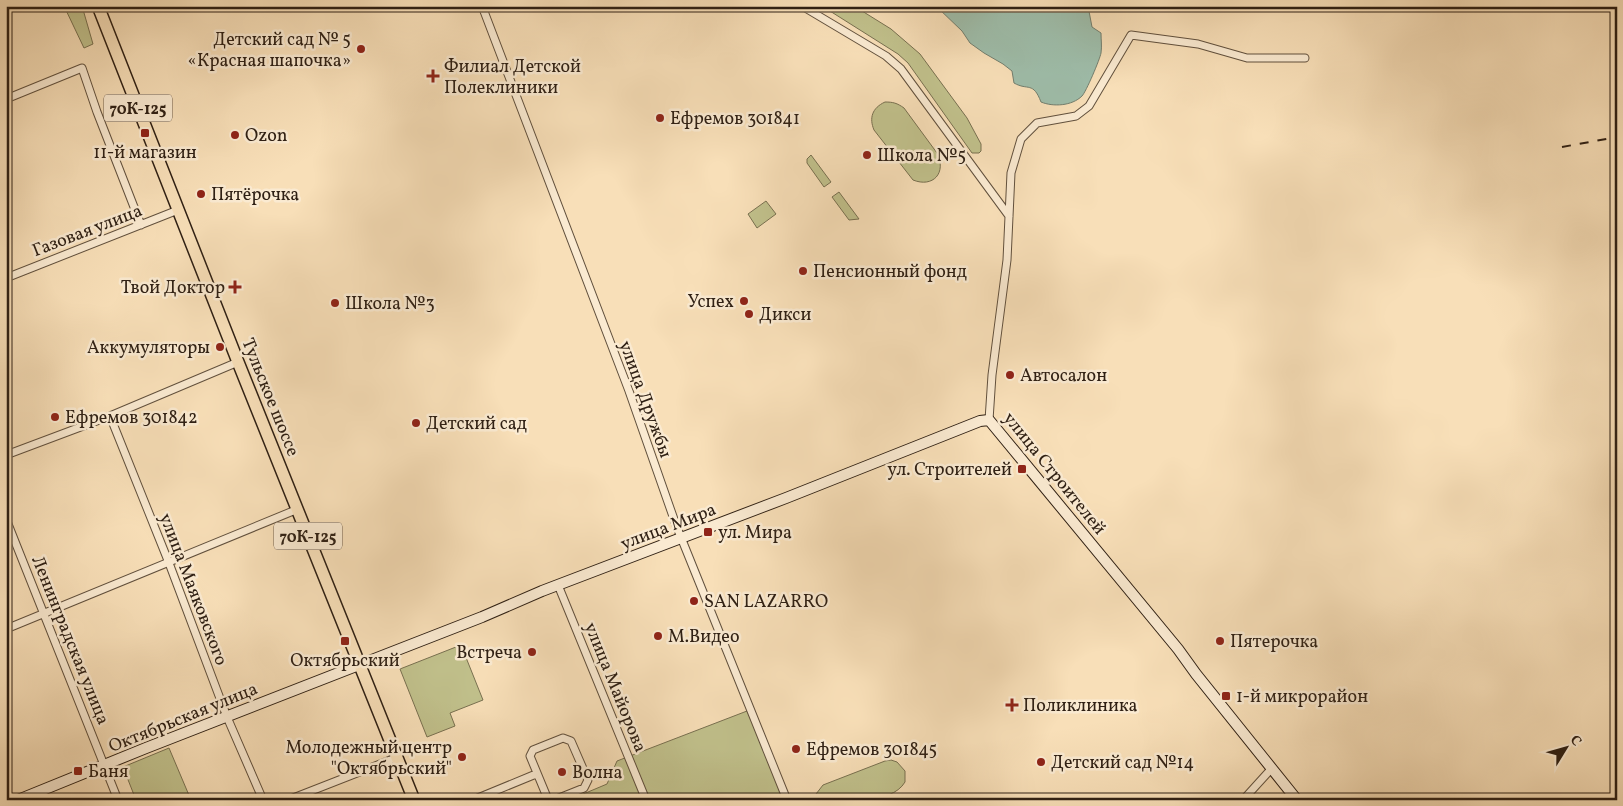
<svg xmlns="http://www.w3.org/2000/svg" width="1623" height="806" font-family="Vollkorn,serif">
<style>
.green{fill:#c1c18c;stroke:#787050}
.water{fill:#9ebdaa;stroke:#727e6e}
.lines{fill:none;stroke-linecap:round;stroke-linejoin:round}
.street-casing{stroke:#61503d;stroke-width:9}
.secondary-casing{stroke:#2f2014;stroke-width:12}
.primary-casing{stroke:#2f2014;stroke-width:14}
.street{stroke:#faead1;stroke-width:7}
.secondary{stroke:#faead1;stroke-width:10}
.primary{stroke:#f8dfb8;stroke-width:11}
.rail{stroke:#2f2014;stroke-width:2;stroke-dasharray:9 9;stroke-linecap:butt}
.poi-dot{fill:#8f2418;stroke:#faead1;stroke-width:2}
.labels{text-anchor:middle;stroke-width:5;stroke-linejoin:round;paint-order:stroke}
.shield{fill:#faead1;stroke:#6c5d4d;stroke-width:1}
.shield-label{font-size:16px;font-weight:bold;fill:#2f2014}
.poi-label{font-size:18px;fill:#2f2014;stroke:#faead1;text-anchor:start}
.street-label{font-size:18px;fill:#2f2014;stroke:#faead1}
</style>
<rect width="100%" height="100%" fill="#f8dfb8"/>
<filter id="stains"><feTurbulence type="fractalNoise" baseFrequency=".004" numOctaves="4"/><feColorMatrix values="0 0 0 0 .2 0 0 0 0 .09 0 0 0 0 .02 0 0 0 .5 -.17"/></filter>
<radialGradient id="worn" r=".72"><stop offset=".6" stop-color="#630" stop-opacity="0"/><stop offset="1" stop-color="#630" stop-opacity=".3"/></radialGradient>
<path class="green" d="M64 6H82L93 44 84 48Z
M822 6H854L891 29 920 54 967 118 981 144V151L979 153H972L908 63 898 54Z
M885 102C893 102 897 103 904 108L937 153C947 173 933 188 913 180L874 130C869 118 872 108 885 102Z
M811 155 831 182 824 187 807 163V159Z
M839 192 859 219 849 220 832 197Z
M766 201 776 214 757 228 748 214Z
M461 645 483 700 450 713 455 726 427 737 400 669Z
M747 711 770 757 786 800H569L607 784 617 761Z
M169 748 191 800H136L123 767Z
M891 760 897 762 905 771V782C891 806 840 800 815 800L816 794 823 785 885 761Z"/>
<path class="water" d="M922 6H1088L1092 27 1101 33C1101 40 1102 46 1101 53 1100 59 1086 92 1082 96 1072 106 1053 107 1041 102 1033 81 1028 91 1014 83L1012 71 1003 64 984 53 970 43 962 31 937 7 925 8Z"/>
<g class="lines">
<g class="street-casing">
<path id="street" d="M482 6 629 391 676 525 787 800
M802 6 886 56 901 69 1009 216
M6 99 82 68 97 112 141 225
M6 278 178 210
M110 416 169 563 227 717 263 800
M989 420 992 375 1007 260 1011 173 1021 139 1037 123 1076 116 1089 106 1131 35 1198 44 1247 58H1305
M6 455 110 416 238 362
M6 519 118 800
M558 585 646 800
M6 629 298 509
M288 800 398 757
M473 800 536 774
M552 800 547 797 530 756 533 750 563 738 571 741 588 780 584 788 554 800
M1243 800 1272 768"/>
</g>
<g class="secondary-casing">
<path id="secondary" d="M18 800 146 748 482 617 542 591 786 498 980 421 989 420 1178 649 1196 674 1297 800"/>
</g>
<g class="primary-casing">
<path id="primary" d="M98 6 238 362 414 800"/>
</g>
<use href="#street" class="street"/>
<use href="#secondary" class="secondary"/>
<use href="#primary" class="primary"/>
<path class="rail" d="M1562 147 1617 137"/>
</g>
<g class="poi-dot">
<circle cx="361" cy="49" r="5"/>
<path d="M430.5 68.5h5v5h5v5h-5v5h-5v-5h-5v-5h5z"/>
<circle cx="660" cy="118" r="5"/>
<rect x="140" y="128" width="10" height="10" rx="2.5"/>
<circle cx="235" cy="135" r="5"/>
<circle cx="867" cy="155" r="5"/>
<circle cx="201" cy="194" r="5"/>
<circle cx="803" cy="271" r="5"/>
<path d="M232.5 279.5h5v5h5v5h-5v5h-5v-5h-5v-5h5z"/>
<circle cx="744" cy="301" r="5"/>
<circle cx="335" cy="303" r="5"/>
<circle cx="749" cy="314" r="5"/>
<circle cx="220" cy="347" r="5"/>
<circle cx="1010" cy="375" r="5"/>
<circle cx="55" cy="417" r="5"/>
<circle cx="416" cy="423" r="5"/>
<rect x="1017" y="464" width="10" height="10" rx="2.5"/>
<rect x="703" y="527" width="10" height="10" rx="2.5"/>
<circle cx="694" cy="601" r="5"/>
<circle cx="658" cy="636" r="5"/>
<rect x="340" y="636" width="10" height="10" rx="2.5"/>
<circle cx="1220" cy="641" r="5"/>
<circle cx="532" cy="652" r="5"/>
<rect x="1221" y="691" width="10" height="10" rx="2.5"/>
<path d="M1009.5 697.5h5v5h5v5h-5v5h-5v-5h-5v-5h5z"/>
<circle cx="796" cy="749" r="5"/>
<circle cx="462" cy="757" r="5"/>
<circle cx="1041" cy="762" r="5"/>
<rect x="73" y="766" width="10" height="10" rx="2.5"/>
<circle cx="562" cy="772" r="5"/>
</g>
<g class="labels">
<g class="shield">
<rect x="104" y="94.5" width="68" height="27" rx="4"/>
<rect x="274" y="522.5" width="68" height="27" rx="4"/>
</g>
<g class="shield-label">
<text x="138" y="114">70К-125</text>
<text x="308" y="542">70К-125</text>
</g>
<g class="poi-label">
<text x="351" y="45" text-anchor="end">Детский сад № 5<tspan x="351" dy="21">«Красная шапочка»</tspan></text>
<text x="444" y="72">Филиал Детской<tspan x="444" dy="21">Полеклиники</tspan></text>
<text x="670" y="124">Ефремов 301841</text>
<text x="245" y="141">Ozon</text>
<text x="145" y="158" text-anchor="middle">11-й магазин</text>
<text x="877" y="161">Школа №5</text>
<text x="211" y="200">Пятёрочка</text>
<text x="813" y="277">Пенсионный фонд</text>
<text x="225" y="293" text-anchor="end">Твой Доктор</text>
<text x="734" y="307" text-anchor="end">Успех</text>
<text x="345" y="309">Школа №3</text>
<text x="759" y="320">Дикси</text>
<text x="210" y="353" text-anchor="end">Аккумуляторы</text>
<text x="1020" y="381">Автосалон</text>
<text x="65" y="423">Ефремов 301842</text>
<text x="426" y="429">Детский сад</text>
<text x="1012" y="475" text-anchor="end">ул. Строителей</text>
<text x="718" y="538">ул. Мира</text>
<text x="704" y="607">SAN LAZARRO</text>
<text x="668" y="642">М.Видео</text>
<text x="1230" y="647">Пятерочка</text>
<text x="522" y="658" text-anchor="end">Встреча</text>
<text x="345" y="666" text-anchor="middle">Октябрьский</text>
<text x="1236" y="702">1-й микрорайон</text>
<text x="1023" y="711">Поликлиника</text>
<text x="452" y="753" text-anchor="end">Молодежный центр<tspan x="452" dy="21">"Октябрьский"</tspan></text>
<text x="806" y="755">Ефремов 301845</text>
<text x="1051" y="768">Детский сад №14</text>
<text x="88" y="777">Баня</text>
<text x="572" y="778">Волна</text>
</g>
<g class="street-label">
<text transform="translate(87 230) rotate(-21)" y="6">Газовая улица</text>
<text transform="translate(271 397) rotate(68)" y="6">Тульское шоссе</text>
<text transform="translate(646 399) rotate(70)" y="6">улица Дружбы</text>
<text transform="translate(1055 473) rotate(51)" y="6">улица Строителей</text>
<text transform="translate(668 526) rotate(-21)" y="6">улица Мира</text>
<text transform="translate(194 589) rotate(69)" y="6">улица Маяковского</text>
<text transform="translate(71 640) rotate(68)" y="6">Ленинградская улица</text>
<text transform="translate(616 687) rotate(68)" y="6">улица Майорова</text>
<text transform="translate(183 717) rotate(-22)" y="6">Октябрьская улица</text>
</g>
</g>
<rect width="1623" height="806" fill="none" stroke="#f8dfb8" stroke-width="25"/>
<rect x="8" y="8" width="1608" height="791" fill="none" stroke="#2f2014" stroke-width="2.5"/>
<rect x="12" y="12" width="1598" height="781" fill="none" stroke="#2f2014"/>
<g transform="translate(1566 748) rotate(53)" stroke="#faead1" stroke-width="4" paint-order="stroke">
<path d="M0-4L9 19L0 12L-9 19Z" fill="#2f2014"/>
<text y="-8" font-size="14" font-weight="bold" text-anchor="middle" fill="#2f2014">С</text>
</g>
<rect width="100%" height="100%" filter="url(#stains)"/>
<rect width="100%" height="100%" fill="url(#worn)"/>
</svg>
